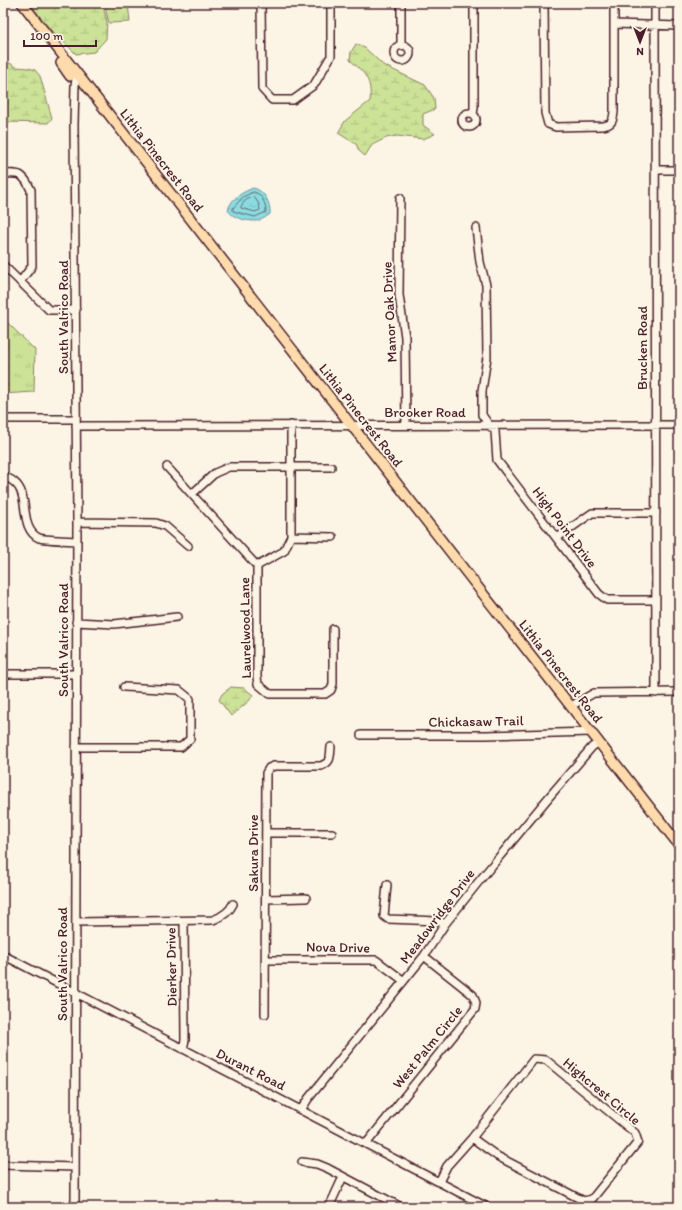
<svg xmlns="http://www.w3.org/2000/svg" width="682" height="1210" font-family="Itim,sans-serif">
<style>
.grass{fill:url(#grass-tufts);stroke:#8a8061}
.wetland{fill:url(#wetland-marsh);stroke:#8a8061}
.water{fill:url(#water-ripples);stroke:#719098}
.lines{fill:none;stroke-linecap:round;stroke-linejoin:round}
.shore{stroke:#646b74;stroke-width:1}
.minor-casing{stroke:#4a1f2b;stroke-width:10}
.major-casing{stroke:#4a1f2b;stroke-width:12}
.minor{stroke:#fcf5e5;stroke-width:7}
.major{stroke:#fedbac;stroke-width:9}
.labels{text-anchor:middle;stroke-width:4;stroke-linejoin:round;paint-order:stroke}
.street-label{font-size:14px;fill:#4a1f2b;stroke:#fcf5e5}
</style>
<defs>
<pattern id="grass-tufts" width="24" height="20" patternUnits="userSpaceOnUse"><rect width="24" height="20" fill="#cbe297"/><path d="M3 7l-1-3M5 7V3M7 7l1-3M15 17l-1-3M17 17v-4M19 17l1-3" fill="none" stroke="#b0c182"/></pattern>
<pattern id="wetland-marsh" width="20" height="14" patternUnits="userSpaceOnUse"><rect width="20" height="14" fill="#cbe297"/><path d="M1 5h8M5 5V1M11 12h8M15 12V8" fill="none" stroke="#b0c182"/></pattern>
<pattern id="water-ripples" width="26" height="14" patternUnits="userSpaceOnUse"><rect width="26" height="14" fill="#8bdce1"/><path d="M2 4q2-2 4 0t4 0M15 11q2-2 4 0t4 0" fill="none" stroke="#79bcc1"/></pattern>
</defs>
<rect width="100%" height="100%" fill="#fcf5e5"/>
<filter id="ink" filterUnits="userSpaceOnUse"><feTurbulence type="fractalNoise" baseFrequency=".025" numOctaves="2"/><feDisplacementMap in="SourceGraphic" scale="8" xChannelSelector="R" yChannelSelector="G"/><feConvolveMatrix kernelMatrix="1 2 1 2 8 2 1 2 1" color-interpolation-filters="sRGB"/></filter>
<g filter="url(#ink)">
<path class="grass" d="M3 318 35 350 34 392 3 394Z"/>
<path class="wetland" d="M26 3H102L107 21 106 39 94 52 76 54 33 12Z
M104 3H128L130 22 109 23Z
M356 44 365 48 383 65 425 85 434 98 435 109 423 114V125L435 134 423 139 397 136 386 138 372 145 365 156 359 151 356 144 338 133 345 121 370 101C372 80 365 73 350 60L351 52Z
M3 59 16 67 29 68 35 70 40 76 52 118 48 123 3 122Z
M231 687 244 688 253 695 249 701 231 716 219 700 222 694Z"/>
<path class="water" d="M253 188C264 190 271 203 270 214 266 217 261 221 255 221 246 221 232 218 228 210 231 198 243 192 253 188Z"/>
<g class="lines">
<path class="shore" d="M254 192C262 194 266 204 266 212L255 217 233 211V208L243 197Z
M254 197 259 204 260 210 255 212 241 208V206L246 200Z"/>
<g class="minor-casing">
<path id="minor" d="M261 3 262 89 272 100H293L314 85 331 56V3
M401 3V46
M544 3 545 113 548 124 556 127 602 126C612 125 613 121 614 112V3
M655 3 656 693
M614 24 679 26
M394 53a8 8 0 1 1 16 0a8 8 0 1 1-16 0Z
M462 120a7 7 0 1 1 14 0a7 7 0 1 1-14 0Z
M473 114 474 108V3
M655 170H679
M3 174C20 173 23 173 31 190L32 266 20 282
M400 198 399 295 405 337 406 425
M476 228 480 262 486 285 487 357 482 391V415L489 425 495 431 497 460 599 594 607 600H656
M3 265 49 310H76
M3 419H76
M76 426 679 425
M167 467 257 566V677L258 684 270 694H325L331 690 333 684V629
M3 476C7 478 11 479 14 482 31 495 18 528 39 538 45 540 69 540 77 541
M192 494 215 473 229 467H331
M77 522 156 523 165 526 188 546
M291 536 333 537
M557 538 592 513H656
M257 566 284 551 291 536V425
M76 622 114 624 177 617
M3 674H76
M571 706 594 693 679 692
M361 735H486L591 732
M76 747H181L190 739V699L179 690 124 687
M266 833H332
M387 885 384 916 388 919 438 921 445 924
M266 899 306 898
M76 922 213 920C221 917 229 913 233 904
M3 955 487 1207
M266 960H376L404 981
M265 1014 266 773 269 768 274 766H321C331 762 330 758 331 747
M183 1049 185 1040 184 921
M534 1059 546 1060 635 1133 638 1142 592 1199 584 1201 497 1156 472 1138Z
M301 1110 308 1099 424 956 445 924 480 880 549 797 592 747 599 742
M366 1144 475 1009 476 1003 473 995 424 956
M302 1162 317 1164 327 1168 401 1207
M3 1165 75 1167
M439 1182 447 1166 472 1138
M75 1207 77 522 74 124 75 85 77 74
M329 1207 343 1177"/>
</g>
<g class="major-casing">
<path id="major" d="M22 3 679 845
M61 63 70 76"/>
</g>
<use href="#minor" class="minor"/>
<use href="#major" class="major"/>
</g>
</g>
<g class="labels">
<g class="street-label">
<text transform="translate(162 160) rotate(52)" y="5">Lithia Pinecrest Road</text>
<text transform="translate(389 312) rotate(-93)" y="5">Manor Oak Drive</text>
<text transform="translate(63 317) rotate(-90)" y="5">South Valrico Road</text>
<text transform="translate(642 348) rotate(-90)" y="5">Brucken Road</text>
<text x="425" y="417">Brooker Road</text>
<text transform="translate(361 415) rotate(52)" y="5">Lithia Pinecrest Road</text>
<text transform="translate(565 527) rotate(53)" y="5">High Point Drive</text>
<text transform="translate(245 628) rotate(-91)" y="5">Laurelwood Lane</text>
<text transform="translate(63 640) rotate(-90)" y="5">South Valrico Road</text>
<text transform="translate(561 671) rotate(52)" y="5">Lithia Pinecrest Road</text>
<text transform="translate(476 721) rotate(-1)" y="5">Chickasaw Trail</text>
<text transform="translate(253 853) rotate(-90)" y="5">Sakura Drive</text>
<text transform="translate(437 916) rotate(-53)" y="5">Meadowridge Drive</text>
<text transform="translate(338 947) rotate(1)" y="5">Nova Drive</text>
<text transform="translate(62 964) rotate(-90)" y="5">South Valrico Road</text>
<text transform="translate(171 967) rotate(-91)" y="5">Dierker Drive</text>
<text transform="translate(427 1047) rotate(-51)" y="5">West Palm Circle</text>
<text transform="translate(251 1069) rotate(27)" y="5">Durant Road</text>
<text transform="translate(602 1091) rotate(40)" y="5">Highcrest Circle</text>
</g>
</g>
<rect width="682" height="1210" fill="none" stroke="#fcf5e5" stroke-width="16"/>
<rect x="8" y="8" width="666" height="1194" fill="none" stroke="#4a1f2b" stroke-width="1.5" filter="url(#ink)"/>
<g transform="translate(640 42) rotate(180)" stroke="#fcf5e5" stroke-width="3" paint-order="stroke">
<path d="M0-3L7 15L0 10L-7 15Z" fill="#4a1f2b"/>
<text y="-6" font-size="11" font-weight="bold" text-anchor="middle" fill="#4a1f2b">N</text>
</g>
<path d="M24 40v6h72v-6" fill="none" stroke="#4a1f2b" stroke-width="2"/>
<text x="30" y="40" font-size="12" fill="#4a1f2b" stroke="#fcf5e5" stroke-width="3" paint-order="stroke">100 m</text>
</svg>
